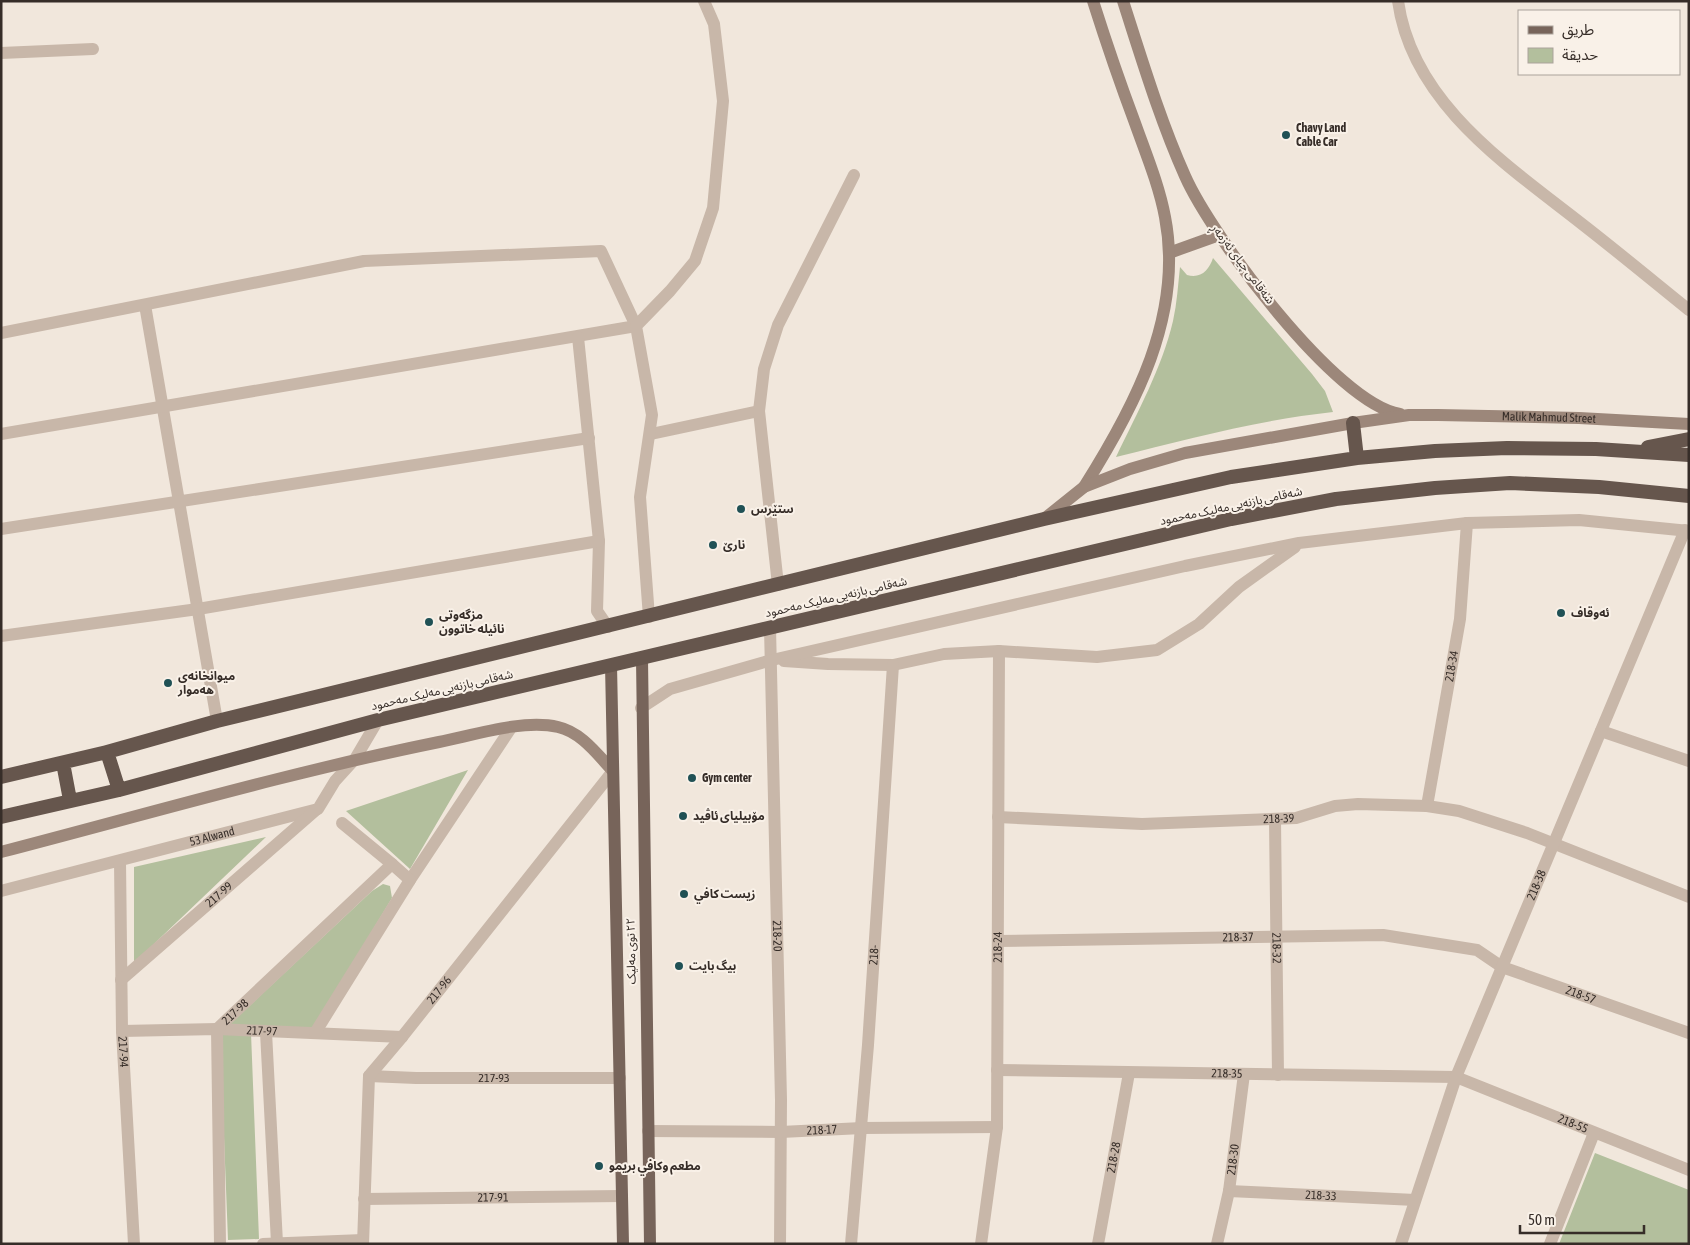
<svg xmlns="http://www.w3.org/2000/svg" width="1690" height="1245" font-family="'Asap Condensed','Noto Sans Arabic',sans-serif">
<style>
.green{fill:#b3bf9d}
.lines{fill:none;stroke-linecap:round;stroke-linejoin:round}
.minor{stroke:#c8b7a9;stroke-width:12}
.secondary{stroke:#9c877a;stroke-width:12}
.primary{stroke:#77645a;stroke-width:12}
.trunk{stroke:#66564d;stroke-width:14}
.poi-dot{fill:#205155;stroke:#f9f1e8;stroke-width:2}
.labels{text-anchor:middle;stroke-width:4;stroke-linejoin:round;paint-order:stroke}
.poi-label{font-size:12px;font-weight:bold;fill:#362d28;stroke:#f9f1e8;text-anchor:start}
.street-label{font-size:12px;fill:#362d28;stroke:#f9f1e8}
</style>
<rect width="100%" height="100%" fill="#f1e7dc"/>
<path class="green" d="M1213 258 1312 374 1325 391 1333 412C1259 420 1188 439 1116 457 1137 413 1162 368 1173 321 1177 303 1178 285 1180 267L1187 275C1201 279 1209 270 1213 258Z
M468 770 410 869 346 811Z
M266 837 134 963V867Z
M383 884 390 886 392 898 313 1029 229 1025 372 891Z
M251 1033 259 1239 228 1240 220 1035Z
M1595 1153 1689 1190V1244H1559Z"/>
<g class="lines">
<g class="minor">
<path d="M1398 1C1412 103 1507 165 1582 224 1618 252 1653 281 1689 310"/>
<path d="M1 53 93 49"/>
<path d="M145 305 217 721"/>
<path d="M1 333 364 261 601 251 636 326 1 434"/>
<path d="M578 337 599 541 597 611 608 627"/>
<path d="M651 434 759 411"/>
<path d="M1 529 589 438"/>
<path d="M778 585 759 411 764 369 778 325 854 175"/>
<path d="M649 617 640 497 652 415 636 326 670 291 695 261 713 208 723 101 714 24 704 1"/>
<path id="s1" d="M770 628 781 1100 780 1244"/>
<path d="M1 636 198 609 599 541"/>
<path d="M784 661 828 664 893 665 944 654 999 651 1097 657 1157 650 1199 624 1239 587 1295 547"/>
<path d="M641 708 670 689 772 660 1185 566 1299 543 1467 523 1579 520 1689 531"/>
<path d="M1601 731 1689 761"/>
<path id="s2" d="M1427 806 1460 619 1467 523"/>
<path id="s3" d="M998 817 1142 824 1296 818 1335 806 1358 804 1427 806 1459 811 1527 833 1689 897"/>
<path id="s4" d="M1275 820 1278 1075"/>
<path d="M342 823 392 864"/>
<path id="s5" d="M120 861 122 1031 134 1244"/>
<path id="s6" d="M1 891 318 809 335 781 355 759 378 720"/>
<path id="s7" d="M998 941 1383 935 1477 950 1502 967 1689 1033"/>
<path id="s8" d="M121 980 316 810"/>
<path id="s9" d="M122 1031 217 1029 402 1037"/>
<path d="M266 1032 277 1243"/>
<path d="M315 1033 410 880 511 728"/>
<path id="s10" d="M997 1070 1456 1077 1689 1170"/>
<path id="s11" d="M369 1076 416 1078H620"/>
<path id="s12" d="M648 1131 781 1132 862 1128 997 1127"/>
<path id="s13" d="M1229 1191 1415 1200"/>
<path id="s14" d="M364 1199 622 1196"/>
<path id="s15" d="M220 1244 217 1029 392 864 410 880"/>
<path d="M263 1244 363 1240"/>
<path id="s16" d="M363 1244 369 1076 402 1037 613 771"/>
<path id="s17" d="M851 1244 868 1045 893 665"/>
<path id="s18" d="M981 1244 997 1127 999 651"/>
<path id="s19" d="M1098 1244 1129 1073"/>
<path id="s20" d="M1217 1244 1229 1191 1244 1074"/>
<path id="s21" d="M1401 1244 1456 1077 1685 530"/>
<path d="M1550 1244 1594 1133"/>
</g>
<g class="secondary">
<path d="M1123 1C1142 60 1160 120 1185 176 1211 235 1336 404 1400 414"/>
<path d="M1169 253 1219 235"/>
<path d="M1084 487C1134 408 1184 315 1165 217 1159 185 1146 154 1135 123 1120 83 1106 42 1093 1"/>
<path id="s22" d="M1044 519 1084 487 1130 469 1185 453 1353 423 1409 415H1438L1579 418 1689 424"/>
<path d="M1 852C147 814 291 772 439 742 474 735 523 719 558 727 581 732 597 754 613 771"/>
</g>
<path class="primary" d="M642 659 650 1244
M611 665 623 1244"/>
<path class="trunk" d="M1353 423 1357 458
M1648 447 1689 439
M107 752 119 790
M63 763 70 800
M1 777 107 752 217 721 1044 519 1231 477 1357 458 1435 451 1507 448 1596 449 1689 455
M1 817 119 790 378 720 1231 519 1336 499 1435 488 1510 483 1599 487 1689 496"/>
</g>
<g class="poi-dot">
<circle cx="1286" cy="135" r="5"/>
<circle cx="741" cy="509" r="5"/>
<circle cx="713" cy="545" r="5"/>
<circle cx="1561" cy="613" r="5"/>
<circle cx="429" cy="622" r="5"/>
<circle cx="168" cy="683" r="5"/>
<circle cx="692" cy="778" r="5"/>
<circle cx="683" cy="816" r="5"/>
<circle cx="684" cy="894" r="5"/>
<circle cx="679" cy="966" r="5"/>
<circle cx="599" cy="1166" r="5"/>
</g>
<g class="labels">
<g class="poi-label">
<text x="1296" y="132">Chavy Land<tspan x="1296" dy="14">Cable Car</tspan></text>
<text x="751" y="513">ستێرس</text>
<text x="723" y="549">نارێ</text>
<text x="1571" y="617">ئەوقاف</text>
<text x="439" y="619">مزگەوتی<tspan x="439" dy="14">نائیلە خاتوون</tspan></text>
<text x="178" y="680">میوانخانەی<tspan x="178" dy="14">هەموار</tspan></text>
<text x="702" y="782">Gym center</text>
<text x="693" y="820">مۆبیلیای ئاڤید</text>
<text x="694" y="898">زيست كافي</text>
<text x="689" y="970">بیگ بایت</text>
<text x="609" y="1170">مطعم وكافي بريمو</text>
</g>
<g class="street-label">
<text transform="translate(1243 264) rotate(53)" y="4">شەقامی چیای ئەزمەڕ</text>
<text dy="4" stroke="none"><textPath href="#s22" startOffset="525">Malik Mahmud Street</textPath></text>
<text transform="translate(1231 506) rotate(-12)" y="4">شەقامی بازنەیی مەلیک مەحمود</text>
<text transform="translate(836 597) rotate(-13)" y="4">شەقامی بازنەیی مەلیک مەحمود</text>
<text dy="4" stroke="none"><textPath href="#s2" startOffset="142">218-34</textPath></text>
<text transform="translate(442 690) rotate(-13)" y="4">شەقامی بازنەیی مەلیک مەحمود</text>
<text dy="4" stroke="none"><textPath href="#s3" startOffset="281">218-39</textPath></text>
<text dy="4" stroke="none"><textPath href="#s6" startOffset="218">53 Alwand</textPath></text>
<text dy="4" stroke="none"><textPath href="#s21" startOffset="384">218-38</textPath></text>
<text dy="4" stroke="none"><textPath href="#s8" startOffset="130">217-99</textPath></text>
<text dy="4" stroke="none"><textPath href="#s1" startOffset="308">218-20</textPath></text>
<text dy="4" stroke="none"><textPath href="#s7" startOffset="240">218-37</textPath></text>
<text dy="4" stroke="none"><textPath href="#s4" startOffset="128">218-32</textPath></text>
<text dy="4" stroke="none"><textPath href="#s18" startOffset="298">218-24</textPath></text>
<text transform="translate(631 951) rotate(-91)" y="4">٢٢ توی مەلیک</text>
<text dy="4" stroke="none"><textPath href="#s17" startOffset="290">218-</textPath></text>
<text dy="4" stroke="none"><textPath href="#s16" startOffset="279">217-96</textPath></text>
<text dy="4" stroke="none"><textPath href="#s7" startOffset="594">218-57</textPath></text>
<text dy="4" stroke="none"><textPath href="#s15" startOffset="240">217-98</textPath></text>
<text dy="4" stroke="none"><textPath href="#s9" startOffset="140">217-97</textPath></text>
<text dy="4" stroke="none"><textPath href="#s5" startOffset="191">217-94</textPath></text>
<text dy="4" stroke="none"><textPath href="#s10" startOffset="230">218-35</textPath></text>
<text dy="4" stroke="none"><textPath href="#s11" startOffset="125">217-93</textPath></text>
<text dy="4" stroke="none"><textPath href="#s10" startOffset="585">218-55</textPath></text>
<text dy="4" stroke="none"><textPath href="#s12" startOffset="174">218-17</textPath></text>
<text dy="4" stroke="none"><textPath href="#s19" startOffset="88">218-28</textPath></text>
<text dy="4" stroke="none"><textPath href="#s20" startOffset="86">218-30</textPath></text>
<text dy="4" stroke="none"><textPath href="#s13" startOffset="92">218-33</textPath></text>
<text dy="4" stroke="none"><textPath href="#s14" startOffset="129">217-91</textPath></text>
</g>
</g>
<rect width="1690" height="1245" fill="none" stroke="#362d28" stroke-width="5"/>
<rect x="1518" y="10" width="162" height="65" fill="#f9f1e8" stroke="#aba39b"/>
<rect x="1528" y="26" width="25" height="8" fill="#77645a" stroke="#aba39b"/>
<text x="1562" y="35" font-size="15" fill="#362d28">طريق</text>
<rect x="1528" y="48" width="25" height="15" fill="#b3bf9d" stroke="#aba39b"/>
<text x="1562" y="60" font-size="15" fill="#362d28">حديقة</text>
<path d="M1520 1225v8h124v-8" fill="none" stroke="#362d28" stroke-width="2.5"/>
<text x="1528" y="1225" font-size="15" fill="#362d28" stroke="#f9f1e8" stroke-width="4" paint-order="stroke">50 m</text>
</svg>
